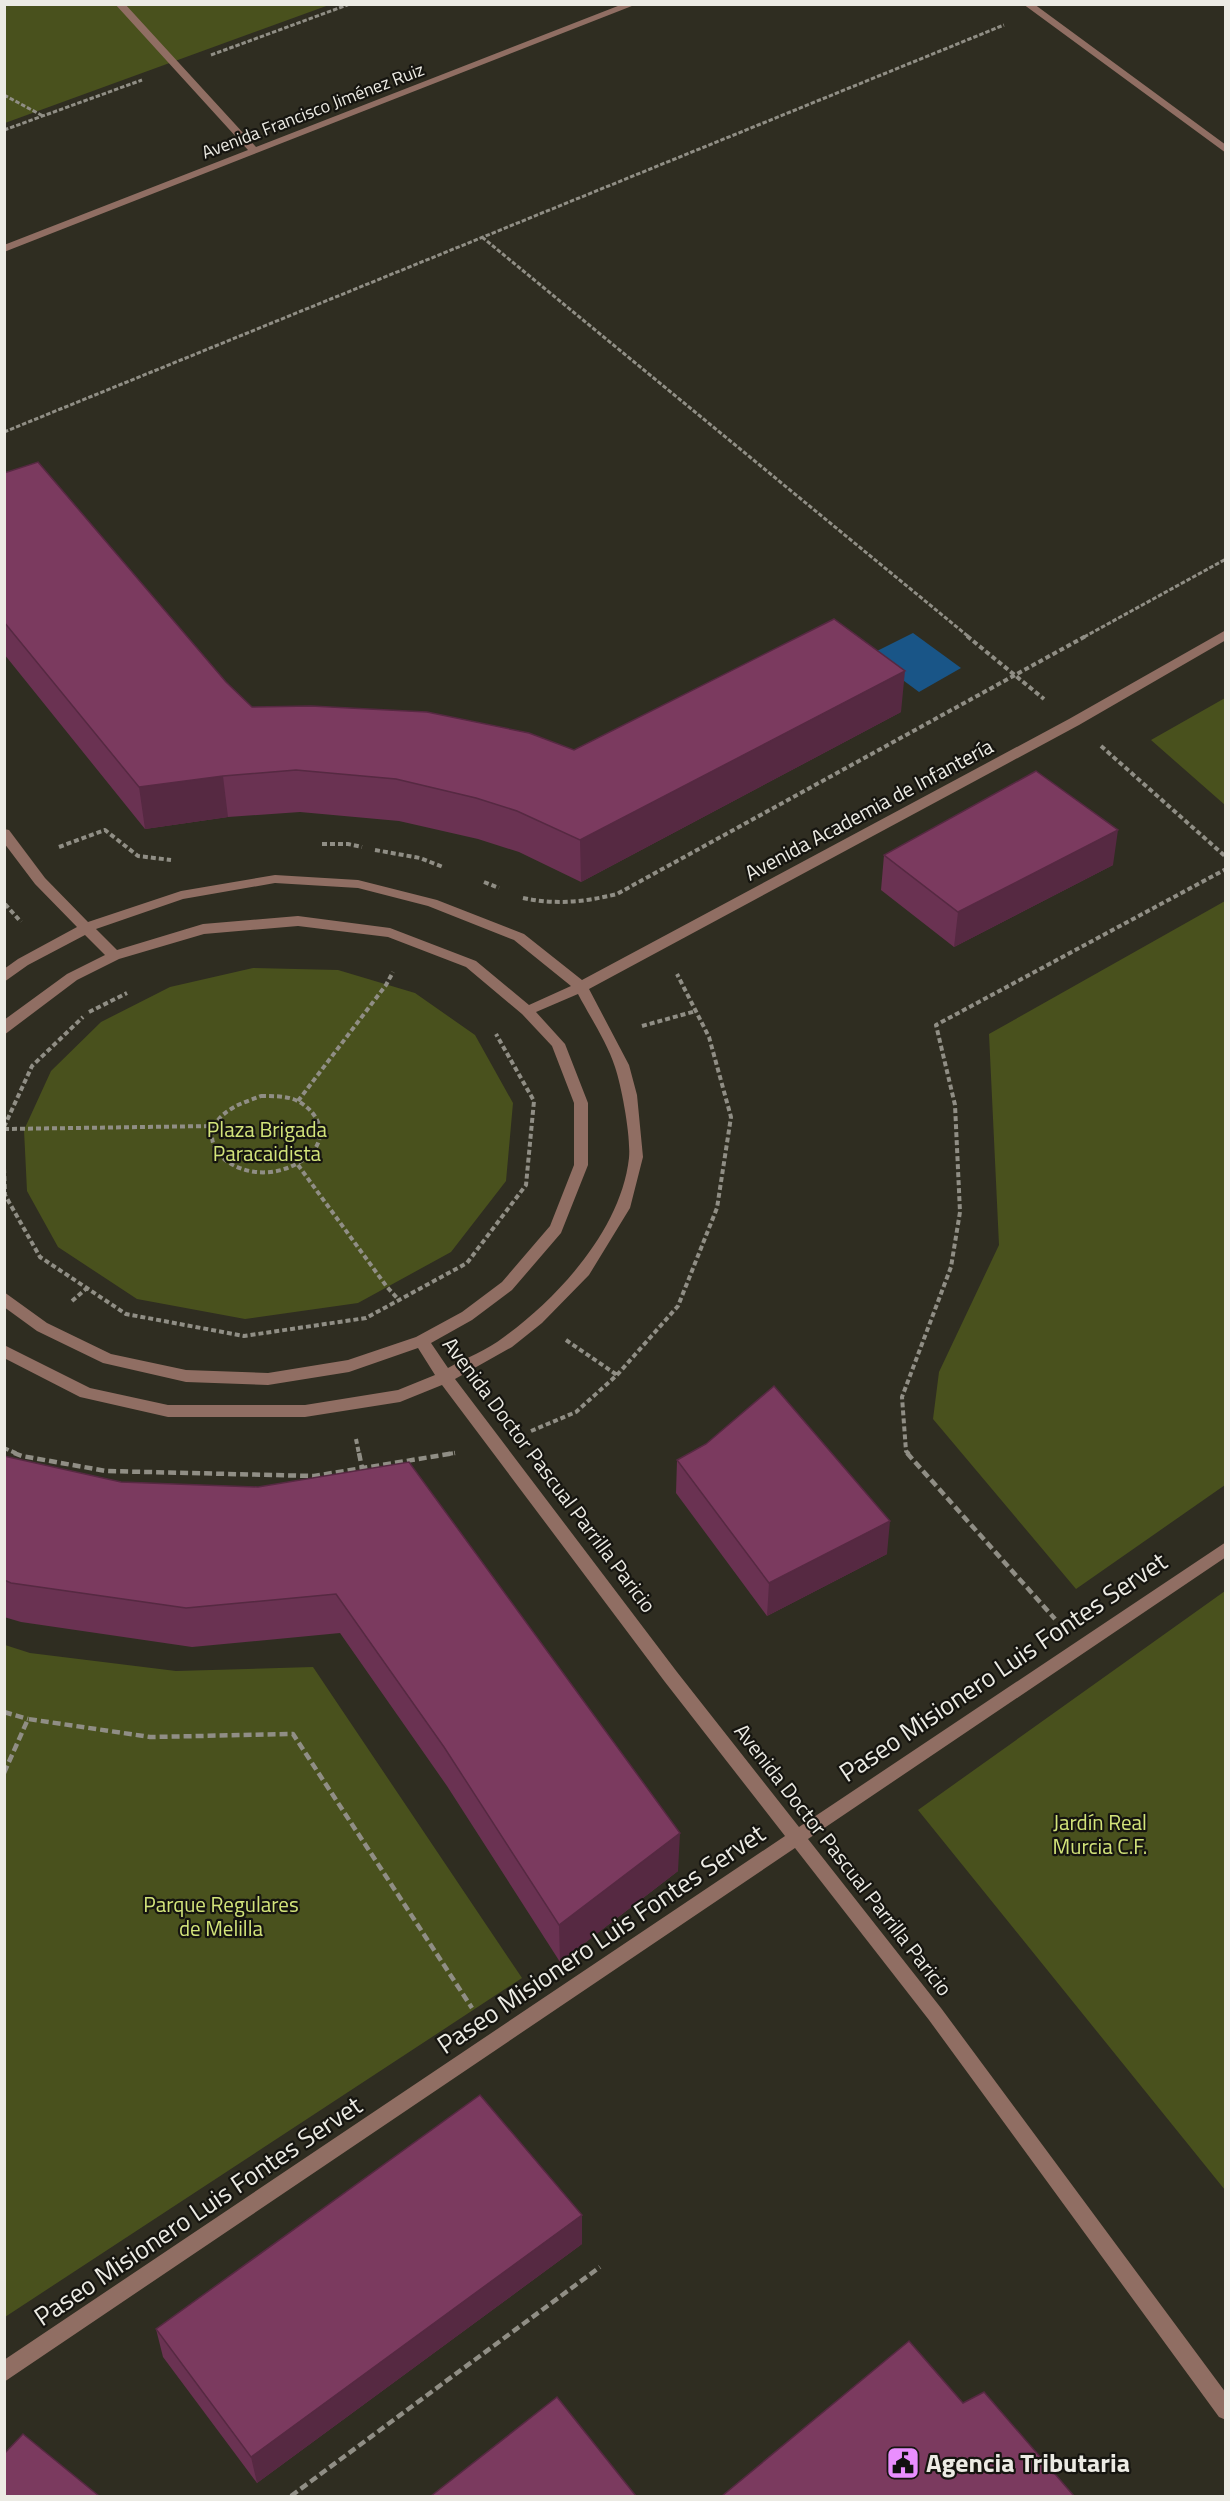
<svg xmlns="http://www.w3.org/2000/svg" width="1230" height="2501" font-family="'Titillium Web',sans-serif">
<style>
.green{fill:#49511d}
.water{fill:#195587}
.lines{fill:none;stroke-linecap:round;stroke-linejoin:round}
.path-far2{stroke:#908e85;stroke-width:3;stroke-dasharray:4.5 2;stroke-linecap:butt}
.path-far1{stroke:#908e85;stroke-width:4;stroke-dasharray:5 3;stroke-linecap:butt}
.path{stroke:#908e85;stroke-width:4.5;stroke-dasharray:8 4;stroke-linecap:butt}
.minor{fill:#906e63;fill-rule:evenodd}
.wall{fill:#6a3252}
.shaded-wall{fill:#562942}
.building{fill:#7b3a5f;stroke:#562942;stroke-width:1.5}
.labels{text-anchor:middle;stroke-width:4.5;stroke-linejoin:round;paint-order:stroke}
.far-street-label{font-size:18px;fill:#ecebe4;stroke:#161510}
.street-label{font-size:21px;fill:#ecebe4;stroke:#161510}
.park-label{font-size:21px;fill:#d3e47a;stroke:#161510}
.near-street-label{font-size:26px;fill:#ecebe4;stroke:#161510}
.near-poi-label{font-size:26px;font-weight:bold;fill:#ecebe4;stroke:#161510;text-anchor:start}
</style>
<rect width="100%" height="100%" fill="#2f2d21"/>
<path class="green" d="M5 5H329L5 123Z
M1225 698V805L1151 740Z
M1225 901V1485L1076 1589 933 1419 939 1372 999 1245 989 1034Z
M253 968 338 970 415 993 475 1035 513 1103 506 1181 451 1252 358 1303 245 1319 137 1299 58 1247 27 1191 24 1130 51 1071 101 1022 170 987Z
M1225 1591V2190L918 1810Z
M5 1645 30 1653 176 1671 313 1667 522 1978 5 2317Z"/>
<path class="water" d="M913 633 961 668 919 692 869 655Z"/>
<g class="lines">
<path class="path-far2" d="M211 55 350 4
M4 95 43 116
M4 130 142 80
M482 237 969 637
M4 432 1004 25
M1084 637 1226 559"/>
<path class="path-far1" d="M967 636 1044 699
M1101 746 1226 857
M322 844H348L362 847
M59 847 105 830 138 856 171 860
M375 850 420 858 443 867
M484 882 499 888
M523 898C555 905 585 902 617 894L1086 636
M5 904 21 922
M89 1012 127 993
M642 1026 696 1011
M261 1096C272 1096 283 1096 293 1099 314 1107 329 1130 314 1150 310 1157 303 1160 296 1164 242 1193 180 1140 231 1109 240 1103 251 1100 261 1096Z
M298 1101 386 985 393 972
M4 1127 32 1066 83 1017
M4 1129 214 1126
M298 1165 387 1287 399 1300
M4 1168 5 1195 40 1257 126 1314 244 1336 366 1318 467 1263 526 1185 534 1101 496 1034
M72 1301 87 1288
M566 1340 617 1375
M531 1431 576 1412 617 1375 678 1306 717 1208 731 1117 709 1037 677 974
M356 1439 359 1454
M4 1448 18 1454
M448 1454 455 1453
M909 1454 906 1451 902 1397 951 1267 960 1212 955 1105 936 1025 1226 869"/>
<path class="path" d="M14 1453 22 1456 106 1471 314 1476 455 1453
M359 1453 362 1468
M907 1453 1055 1619
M4 1712 28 1719
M4 1773 28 1719 150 1737 293 1734 472 2008
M291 2496 600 2267"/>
<path class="minor" d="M115 4H125L256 147 623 4H637L4 252V245L248 150Z
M1023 4H1034L1226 145V153Z
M1226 630V640L1079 725 589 989 629 1065 637 1095 643 1157 630 1208 589 1275 542 1323 512 1347 455 1379 677 1672 799 1827 1226 1542V1557L808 1839 941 2008 1226 2393V2420L1219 2417 929 2020 795 1848 4 2382V2360L785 1836 665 1682 442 1385 400 1402 305 1417H168L80 1397 4 1358V1345L90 1388 168 1405H305L398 1390 435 1375 418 1348 349 1372 268 1385 186 1382 103 1363 37 1331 4 1307V1292L47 1323 111 1354 186 1370 268 1373 348 1360 416 1337 462 1312 502 1282 550 1226 574 1165V1103L552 1046 522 1014 466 967 388 937 298 926 204 934 119 959 77 980 4 1035V1020L67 974 105 955 85 935 28 965 4 982V969L18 959 77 927 35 884 4 843V829L9 830 45 878 88 922 181 891 275 875 358 880 437 900 524 934 582 980 1069 719ZM275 883 358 888 428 906 514 940 571 986 529 1005 476 961 390 928 298 916 203 924 117 950 96 929 183 899ZM578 994C590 1017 607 1042 615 1067 622 1088 631 1137 629 1158 621 1229 559 1297 504 1337 487 1350 466 1358 448 1368L431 1343 472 1320 512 1290 561 1233 588 1165V1103L565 1044 536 1012Z"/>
</g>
<path class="wall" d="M4 473 252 707 574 750 901 712 581 882 519 852 478 839 399 821 300 812 228 817 145 829 4 654Z
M884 855 1113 865 954 947 881 890Z
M4 1456 121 1482 258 1487 678 1871 560 1962 447 1786 340 1633 192 1647 21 1622 4 1617Z
M677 1460 887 1554 767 1616 676 1493Z
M582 2244 257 2483 163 2357 156 2329Z"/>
<path class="shaded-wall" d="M905 671 901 712 581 882 580 840Z
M223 776 228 817 145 829 139 787Z
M1118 830 1113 865 954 947 958 912Z
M890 1521 887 1554 767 1616 769 1583Z
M680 1833 678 1871 560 1962 559 1925Z
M582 2215V2244L257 2483 251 2457Z"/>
<path class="building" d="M38 462 226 682 252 707 311 706 427 712 529 733 574 750 834 619 905 671 580 840 517 811 476 798 396 779 296 770 223 776 139 787 4 622V473Z
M1036 771 1118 830 958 912 884 855Z
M774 1386 890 1521 769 1583 677 1460 706 1444Z
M4 1456 121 1482 258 1487 409 1462 680 1833 559 1925 444 1747 336 1594 186 1608 11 1583 4 1580Z
M480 2095 582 2215 251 2457 156 2329Z
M909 2341 963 2403 984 2392 1074 2496H722Z
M557 2397 636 2496H431Z
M23 2434 99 2496H4V2454Z"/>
<defs>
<g id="civic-square" transform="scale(1.725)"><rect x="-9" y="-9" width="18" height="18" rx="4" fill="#e98efe" stroke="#161510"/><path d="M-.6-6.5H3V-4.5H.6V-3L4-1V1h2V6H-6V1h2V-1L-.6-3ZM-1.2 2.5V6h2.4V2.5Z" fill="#111"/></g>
</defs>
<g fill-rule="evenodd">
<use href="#civic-square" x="903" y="2463"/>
</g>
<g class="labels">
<g class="far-street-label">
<text transform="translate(313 111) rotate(-21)" y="6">Avenida Francisco Jiménez Ruiz</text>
</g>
<g class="street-label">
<text transform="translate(869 810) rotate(-28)" y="7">Avenida Academia de Infantería</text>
<text transform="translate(549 1475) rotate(53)" y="7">Avenida Doctor Pascual Parrilla Paricio</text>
<text transform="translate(843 1860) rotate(52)" y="7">Avenida Doctor Pascual Parrilla Paricio</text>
</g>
<g class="park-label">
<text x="267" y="1137">Plaza Brigada<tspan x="267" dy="24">Paracaidista</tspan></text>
<text x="1100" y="1830">Jardín Real<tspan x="1100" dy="24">Murcia C.F.</tspan></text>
<text x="221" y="1912">Parque Regulares<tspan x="221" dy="24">de Melilla</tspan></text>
</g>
<g class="near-street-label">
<text transform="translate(1003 1667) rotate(-34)" y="9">Paseo Misionero Luis Fontes Servet</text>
<text transform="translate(601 1939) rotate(-34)" y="9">Paseo Misionero Luis Fontes Servet</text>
<text transform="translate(198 2211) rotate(-34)" y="9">Paseo Misionero Luis Fontes Servet</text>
</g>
<g class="near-poi-label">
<text x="926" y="2472">Agencia Tributaria</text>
</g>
</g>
<rect width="1230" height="2501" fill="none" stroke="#ecebe4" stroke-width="12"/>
</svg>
